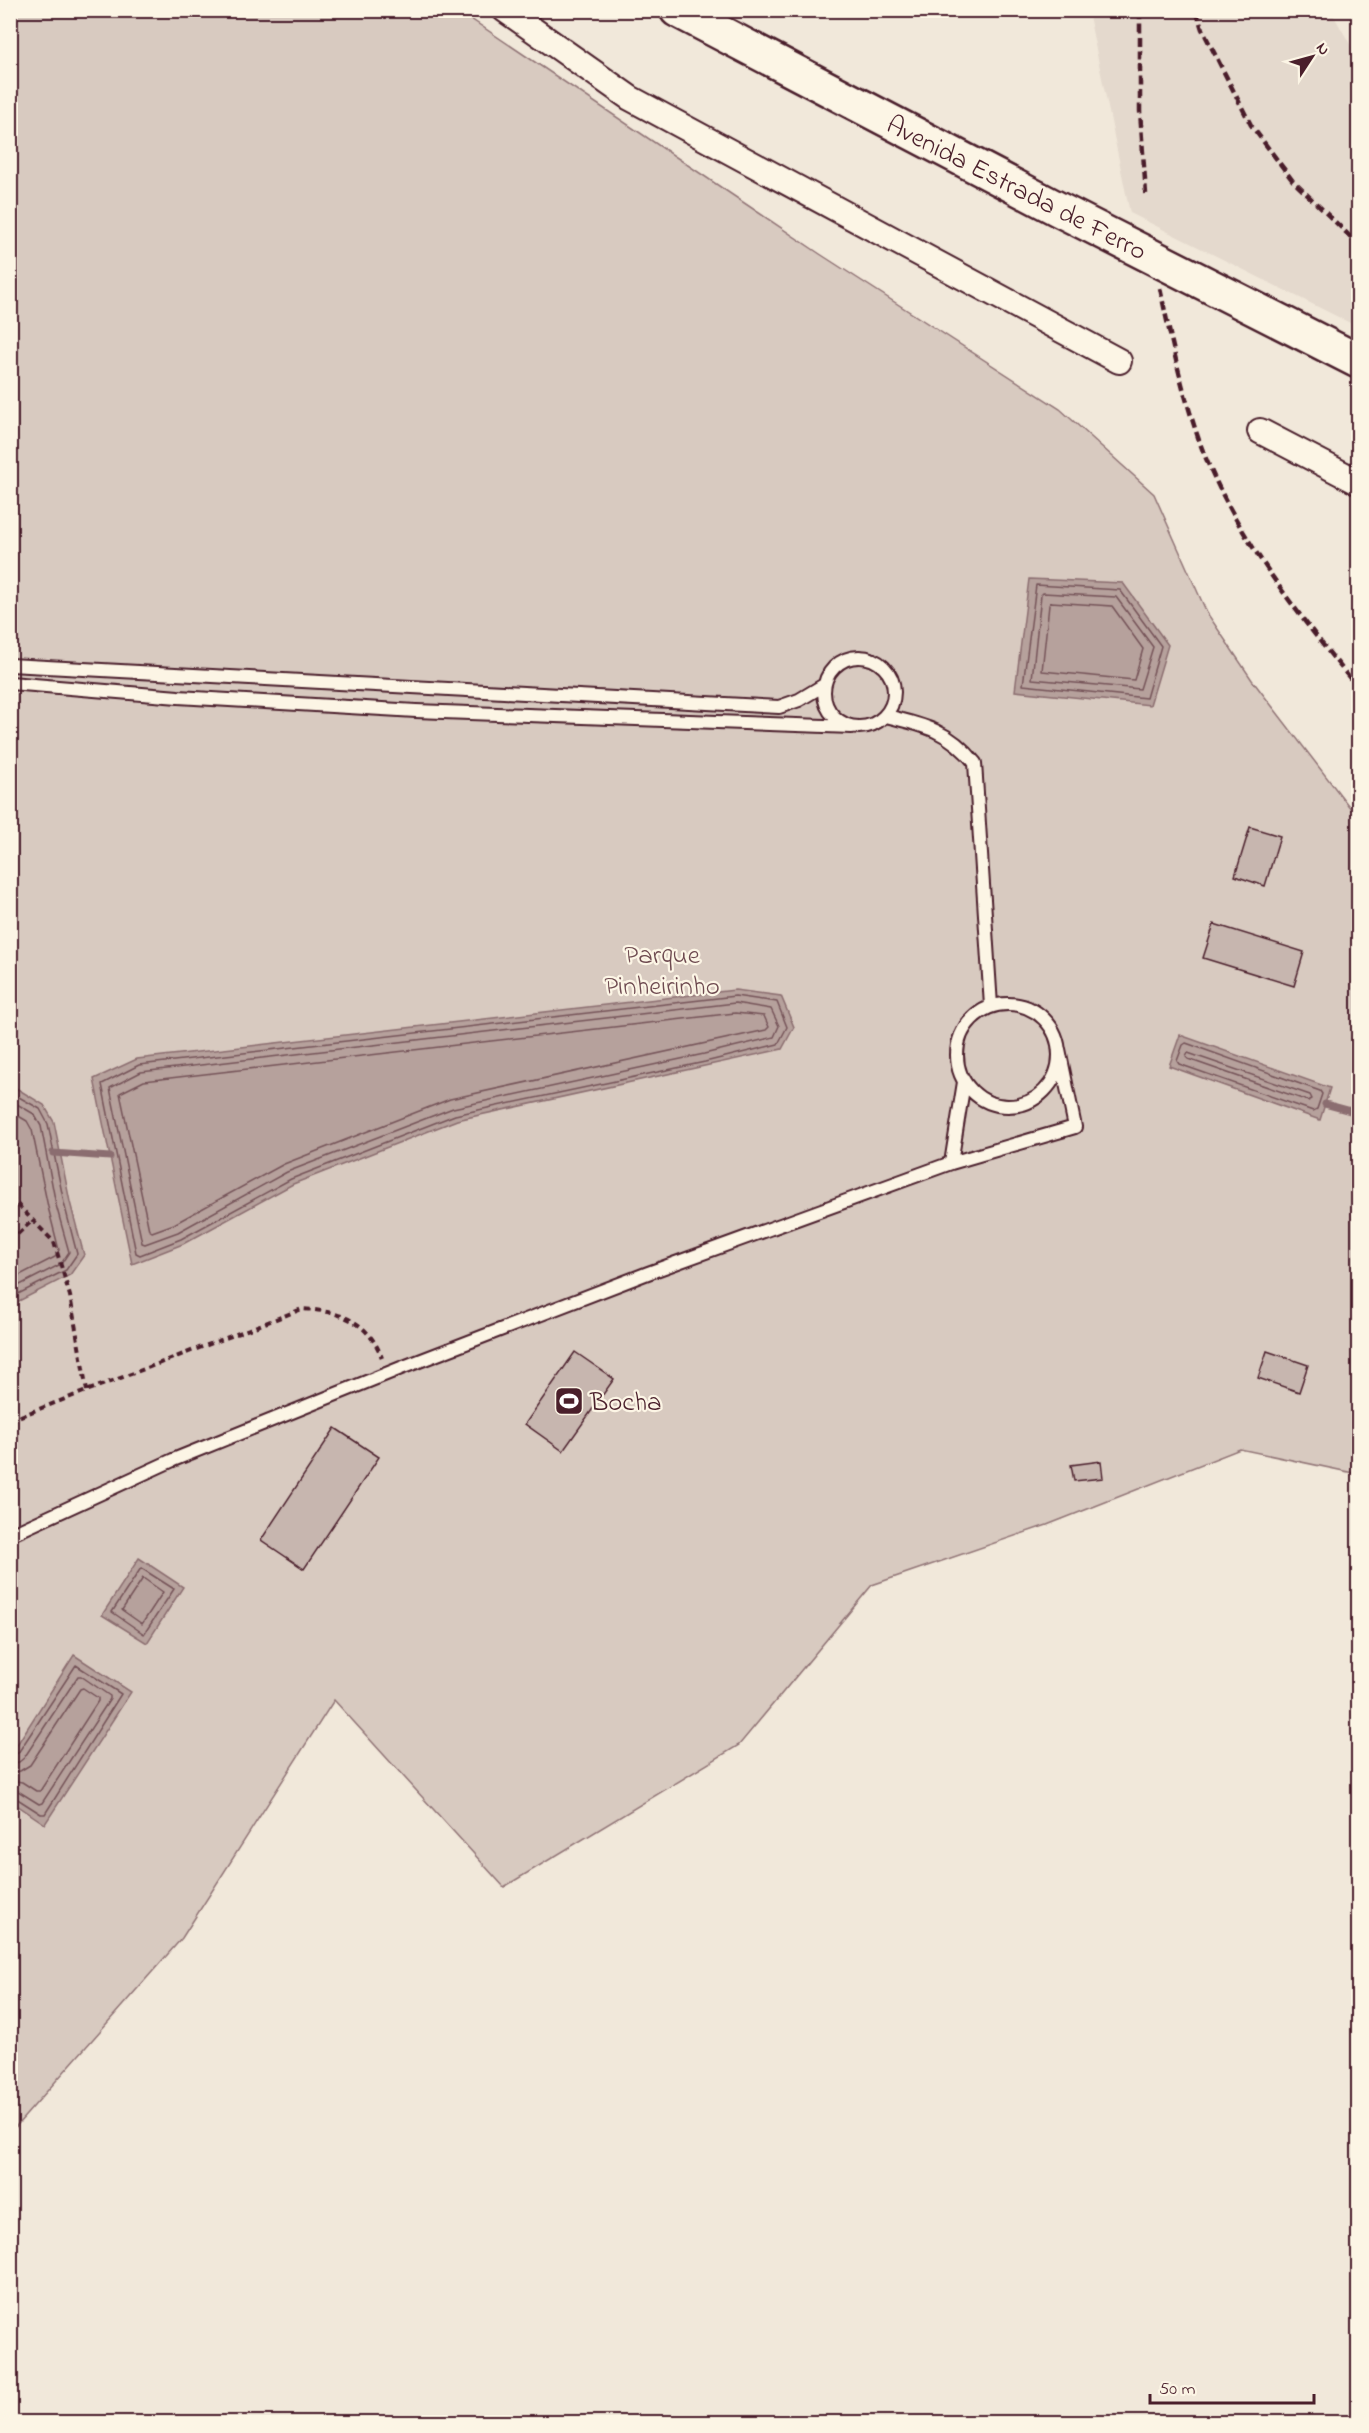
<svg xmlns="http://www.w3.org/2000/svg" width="1369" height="2433" font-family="'Indie Flower',sans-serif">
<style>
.built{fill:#e4d9cd}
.green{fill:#d8cac0;stroke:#917476;stroke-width:1.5}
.water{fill:#b6a19c;stroke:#8b6d6f;stroke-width:1.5}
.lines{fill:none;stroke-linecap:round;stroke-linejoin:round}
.shore{stroke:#755358;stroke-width:1.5}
.stream{stroke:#8b6d6f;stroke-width:7}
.building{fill:#c7b6af;stroke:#4a1f2b;stroke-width:1.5}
.service-casing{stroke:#4a1f2b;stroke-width:16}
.minor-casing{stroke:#4a1f2b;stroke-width:28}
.secondary-casing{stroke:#4a1f2b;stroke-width:38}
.path{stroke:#4a1f2b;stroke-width:4;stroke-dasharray:6 4.5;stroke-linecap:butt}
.service{stroke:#fcf5e5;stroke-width:12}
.minor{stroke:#fcf5e5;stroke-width:24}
.secondary{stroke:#fcf5e5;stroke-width:33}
.rail{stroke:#4a1f2b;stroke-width:4.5;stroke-dasharray:9 4.5;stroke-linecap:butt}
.labels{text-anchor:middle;stroke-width:4.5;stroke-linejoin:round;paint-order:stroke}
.street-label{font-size:27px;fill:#4a1f2b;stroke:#fcf5e5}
.park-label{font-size:27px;fill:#6e4a50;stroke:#fcf5e5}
.poi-label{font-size:27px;fill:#4a1f2b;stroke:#fcf5e5;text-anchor:start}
</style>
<rect width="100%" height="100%" fill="#f1e8da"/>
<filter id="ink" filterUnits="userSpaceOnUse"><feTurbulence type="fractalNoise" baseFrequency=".0167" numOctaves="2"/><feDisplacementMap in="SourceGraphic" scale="12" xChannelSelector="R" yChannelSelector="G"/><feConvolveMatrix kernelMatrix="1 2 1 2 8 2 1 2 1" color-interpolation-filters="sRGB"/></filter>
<g filter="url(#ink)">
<path class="built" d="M1088 11H1331L1358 58V327L1130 213Z"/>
<path class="green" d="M11 11H459L820 254 1060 409 1154 494 1207 613 1252 680 1358 818V1474L1240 1449 1047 1525 872 1585 739 1745 504 1887 334 1700 182 1938 11 2132Z"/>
<path class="water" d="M1029 579 1123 583 1168 645 1150 705 1015 691Z
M735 990 781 996 794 1027 782 1049 457 1120 293 1184 183 1244 132 1264 94 1079 137 1059Z
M1180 1035 1330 1088 1320 1120 1169 1066Z
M11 1085 44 1105 54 1122 70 1202 84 1255 70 1275 11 1305Z
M139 1558 183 1587 147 1643 102 1615Z
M74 1655 131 1692 45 1824 11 1801V1754Z"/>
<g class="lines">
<path class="shore" d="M1036 585 1120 590 1161 646 1146 698 1023 685Z
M1043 593 1116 597 1153 647 1140 689 1032 679 1041 595Z
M1051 602 1112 606 1143 649 1134 680 1042 671 1049 605Z
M735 996 777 1002 787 1027 778 1044 705 1062 455 1115 291 1179 181 1239 140 1255 136 1253 102 1084 139 1065Z
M735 1003 771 1009 779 1026 774 1037 704 1054 453 1108 287 1172 178 1232 145 1244 142 1243 110 1088 141 1072Z
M735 1013 764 1016 769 1027 766 1030 450 1099 284 1164 174 1224 152 1232 149 1230 120 1093 144 1081Z
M1186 1043 1320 1091 1322 1094 1317 1109 1313 1111 1179 1064 1177 1061 1183 1045Z
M1188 1053 1310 1095 1312 1099 1308 1101 1188 1059 1186 1057Z
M10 1092 40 1109 48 1124 64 1203 77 1254 66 1270 10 1298
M10 1100 34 1114 41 1126 56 1205 69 1252 61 1264 10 1290
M10 1111 27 1121 32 1130 48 1207 59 1250 55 1257 10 1280
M141 1568 174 1589 144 1634 112 1612Z
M143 1578 163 1592 142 1624 122 1610Z
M10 1756 18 1753 76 1665 121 1694 45 1814H41L16 1798 10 1797
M10 1764 19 1762 24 1758 78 1676H81L110 1696V1699L42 1803 39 1804 18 1791 10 1789
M10 1773 20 1771 30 1765 80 1689 83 1688 98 1698V1701L40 1791H36L22 1782 10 1780"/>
<path class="stream" d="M1325 1104 1358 1113
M53 1153 110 1157"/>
</g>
<path class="building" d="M1250 827 1280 836 1265 886 1235 876Z
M1214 924 1304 952 1294 986 1203 958Z
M1267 1351 1308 1365 1299 1392 1258 1378Z
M575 1352 614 1379 563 1451 525 1424Z
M335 1428 379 1457 304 1569 261 1540Z
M1101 1461 1103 1478 1074 1481 1071 1465Z"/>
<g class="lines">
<g class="service-casing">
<path id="service" d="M824 692a35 35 0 1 1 70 0a35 35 0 1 1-70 0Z
M10 665 779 707 799 700 824 685
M10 683 178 697 416 711 852 727
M886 716C924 725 950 731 975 763L991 1006
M957 1055a51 51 0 1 1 102 0a51 51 0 1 1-102 0Z
M951 1163 964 1082
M10 1535 173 1460 401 1368 648 1273 951 1163 1075 1127 1059 1049"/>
</g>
<g class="minor-casing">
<path id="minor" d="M505 10 630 98 1119 361
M1260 431 1358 482"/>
</g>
<g class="secondary-casing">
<path id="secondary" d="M677 10 1058 209 1358 361"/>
</g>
<path class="path" d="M10 1197 54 1242 70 1296 87 1391
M10 1241 33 1220
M10 1420 302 1309C339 1311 368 1320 382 1358"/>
<use href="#service" class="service"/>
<use href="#minor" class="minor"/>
<use href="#secondary" class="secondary"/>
<path class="rail" d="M1140 10V111L1146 194
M1196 10 1202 29 1251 125 1293 181 1358 244
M1160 288C1171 340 1182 392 1200 443 1231 529 1300 618 1358 688"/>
</g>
</g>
<defs>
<g id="stadium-square" transform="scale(1.5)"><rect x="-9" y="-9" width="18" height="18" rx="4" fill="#4a1f2b" stroke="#fcf5e5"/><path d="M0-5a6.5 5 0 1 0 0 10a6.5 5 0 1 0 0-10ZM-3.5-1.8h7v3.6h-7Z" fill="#fff"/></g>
</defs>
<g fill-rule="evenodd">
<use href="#stadium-square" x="569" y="1401"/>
</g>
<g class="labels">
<g class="street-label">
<text transform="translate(1017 187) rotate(27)" y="9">Avenida Estrada de Ferro</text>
</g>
<g class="park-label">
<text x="662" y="963">Parque<tspan x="662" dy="31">Pinheirinho</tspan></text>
</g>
<g class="poi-label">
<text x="590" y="1410">Bocha</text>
</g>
</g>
<rect width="1369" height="2433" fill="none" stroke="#fcf5e5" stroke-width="36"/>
<rect x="18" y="18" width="1333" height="2397" fill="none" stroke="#4a1f2b" stroke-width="2" filter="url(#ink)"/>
<g transform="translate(1312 57) rotate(54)" stroke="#fcf5e5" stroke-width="4.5" paint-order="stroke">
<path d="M0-4.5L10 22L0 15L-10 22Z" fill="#4a1f2b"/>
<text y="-9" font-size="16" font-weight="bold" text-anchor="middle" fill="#4a1f2b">N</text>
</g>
<path d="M1150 2394v9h164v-9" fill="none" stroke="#4a1f2b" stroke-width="3"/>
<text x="1159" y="2394" font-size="18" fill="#4a1f2b" stroke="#fcf5e5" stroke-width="4.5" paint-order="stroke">50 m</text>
</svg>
